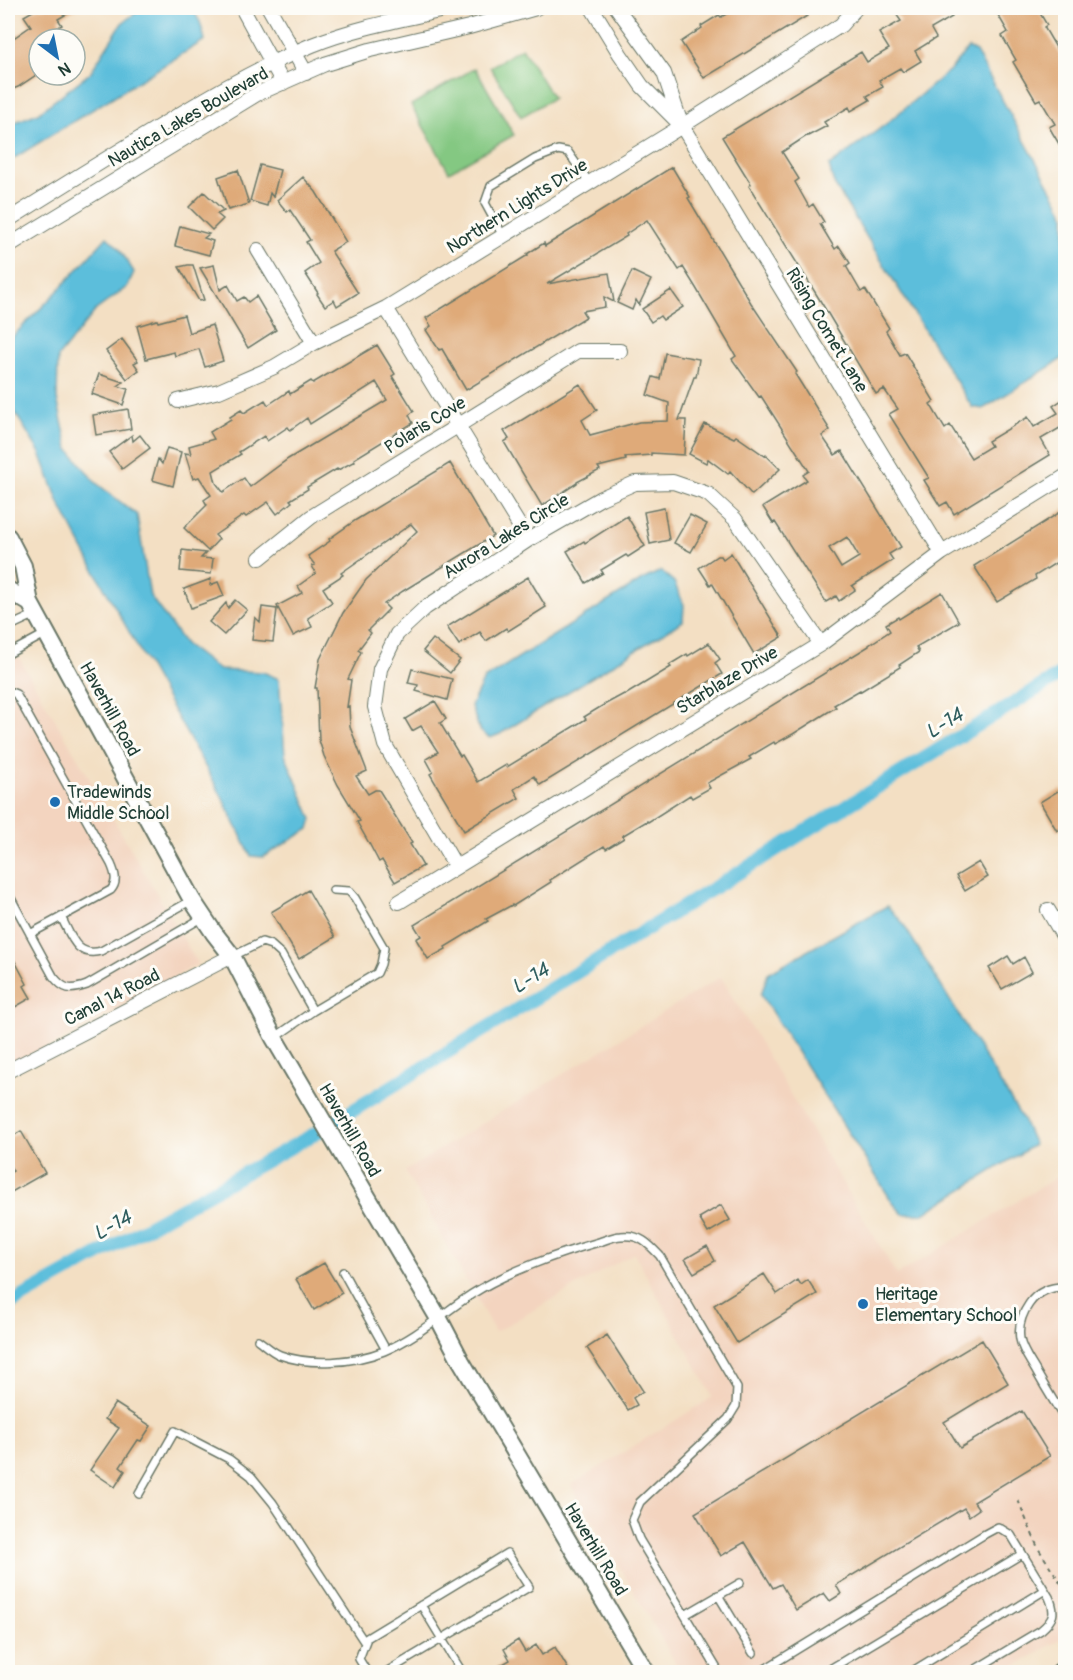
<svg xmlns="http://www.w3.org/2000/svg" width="1073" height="1680" font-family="Pangolin,sans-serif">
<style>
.built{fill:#f3d4bf}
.green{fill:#84c882;stroke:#52825b;stroke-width:1.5}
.water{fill:#5cbedb;stroke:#3e7e88;stroke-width:1.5}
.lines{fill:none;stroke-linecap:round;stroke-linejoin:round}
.canal{stroke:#5cbedb;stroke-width:14}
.building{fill:#dfaa79;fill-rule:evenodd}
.service-casing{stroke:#697666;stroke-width:10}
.minor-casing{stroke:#697666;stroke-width:16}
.tertiary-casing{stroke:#697666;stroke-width:20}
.path{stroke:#697666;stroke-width:2;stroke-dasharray:4.5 4.5;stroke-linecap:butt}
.service{stroke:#fff;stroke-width:7}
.minor{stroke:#fff;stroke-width:14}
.tertiary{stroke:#fff;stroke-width:16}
.poi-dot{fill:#1f6fb2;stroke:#fdfcf7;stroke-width:2}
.labels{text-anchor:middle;stroke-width:6;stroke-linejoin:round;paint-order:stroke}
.street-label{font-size:18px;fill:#1f3d34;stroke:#fdfcf7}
.poi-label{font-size:18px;fill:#1f3d34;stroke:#fdfcf7;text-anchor:start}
.water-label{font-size:20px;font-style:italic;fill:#2e5d5e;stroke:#fdfcf7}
</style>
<rect width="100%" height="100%" fill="#fdfcf7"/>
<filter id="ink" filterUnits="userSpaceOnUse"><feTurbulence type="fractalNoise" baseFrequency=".0167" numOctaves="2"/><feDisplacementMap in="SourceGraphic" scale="12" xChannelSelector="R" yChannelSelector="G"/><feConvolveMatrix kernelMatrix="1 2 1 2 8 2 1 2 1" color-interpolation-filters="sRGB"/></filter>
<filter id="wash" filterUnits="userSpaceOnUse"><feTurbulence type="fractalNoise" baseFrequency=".008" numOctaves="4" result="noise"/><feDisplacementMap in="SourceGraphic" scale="24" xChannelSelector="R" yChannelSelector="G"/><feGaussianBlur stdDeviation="1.35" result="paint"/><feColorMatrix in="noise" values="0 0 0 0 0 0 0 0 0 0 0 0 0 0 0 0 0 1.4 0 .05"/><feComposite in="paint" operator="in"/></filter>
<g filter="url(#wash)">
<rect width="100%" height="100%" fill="#f3dfc3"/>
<path class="built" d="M8 639 198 964 8 1070Z
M721 977 897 1275 1065 1172V1636L1006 1672H681L571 1485 713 1397 634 1253 495 1332 405 1171Z"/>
<path class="green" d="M522 48 553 98 521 117 490 67Z
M475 68 514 135 449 172 411 105Z"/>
<path class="water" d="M143 8H192L200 22 205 40 8 162V125L38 113 90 73 122 23Z
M968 48 976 52 1065 214V357L983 409 972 407 834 184 829 166 886 124 951 69Z
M107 237 119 248 134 272 127 287 96 310 58 357 57 399 68 448 95 482 137 515 150 596 185 644 219 670 263 672 279 679 285 755 312 819 309 829 263 857 251 856 219 791 97 575 59 503 40 453 8 401V341L54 295Z
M661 571 674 582 684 605 683 621 500 734 490 738 480 731 471 706 484 679 642 580Z
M887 906 902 922 1023 1120 1034 1145 923 1214H903L893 1203 761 995 768 973Z"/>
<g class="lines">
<path class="canal" d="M8 1305 318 1132 1066 671"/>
</g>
<g id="blocks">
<path class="building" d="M38 8H77L58 19 62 25 39 39V73L18 87 8 91V42L31 26 24 16Z
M737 8H801L807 16 704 78 681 42 702 28 701 26 719 15 721 17Z
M906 8H947L952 17 931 29 936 38 915 51 921 61 903 72 900 68 879 80 883 87 867 96 870 100 851 111 849 107 824 122 827 126 808 136V135L782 152 799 179 795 182 809 207 813 204 824 222 820 224 835 249 839 246 850 263 846 266 861 292 865 289 889 328 886 331 900 355 905 353 934 401 930 404 945 429 950 425 971 458 991 446 988 441 1028 417 1034 427 1058 413 1053 406 1065 398V425L1041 439 1050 455 954 514 947 502 940 506 924 480 929 478 889 414 898 409 884 389 876 394 818 297 749 186 751 184 722 137 861 52 867 62 889 49 879 33 901 21 896 14Z
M994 8H1037L1047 25 1044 27 1065 63V154L1049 127 1055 124 1040 99 1036 101 1013 62 1016 60 1002 36 1008 32Z
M260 165 280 170 273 197 270 193 267 206 250 201Z
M672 167 690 197 688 198 751 303 797 372 795 374 830 430 822 436 835 455 842 451 901 547 889 554 893 560 852 586 855 590 839 601 836 596 826 602 775 522 773 523 763 507 807 480 803 475 809 471 761 396 759 397 732 359 736 356 696 288 683 267 679 270 647 220 626 234 627 236 547 284 609 273 614 302 604 297 605 307 582 311 586 317 466 390 442 349 439 350 426 330 431 326 426 318 528 255 527 254 544 243 545 246ZM847 537 859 557 841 568 829 548Z
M238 170 249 204 228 210 218 177Z
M303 177 316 192 346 242 331 251 358 293 337 306 334 300 325 306 317 294 318 293 305 273 319 263 306 242 310 240 290 210 287 212 277 200Z
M204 192 224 211 217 214 223 219 212 230 189 207Z
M180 226 209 234 204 238 213 241 209 255 175 246Z
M188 265H193L204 300 199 301 179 267Z
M214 265 220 290 228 285 237 301 244 297 248 302 256 296 276 330 248 348 200 268Z
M632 271 651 280 639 305 636 300 632 310 617 303Z
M671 290 683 307 663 320 660 316 651 322 642 309Z
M184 315 189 333 212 325 223 361 205 367 199 349 175 356 174 352 146 359 137 326 157 320 158 322Z
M122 339 138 361 134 363 139 370 127 379 106 351Z
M377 345 395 374 392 376 414 411 409 415 413 423 354 459 355 461 338 470 337 469 307 487 308 489 290 500 292 502 277 514 268 502 246 517 244 515 215 535 219 539 208 551 184 528 207 505 204 500 211 495 199 477 193 479 185 453 191 454 189 446 214 439 210 432 231 419 230 417 241 410 244 413 265 400 268 405 289 391 290 394 311 381 313 383ZM376 382 387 400 288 459 250 487 244 478 223 492 216 483 213 471 241 454 239 452 264 436 267 441 288 427 290 430 307 418 310 424Z
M665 353 699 359 696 377H694L679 420H686L684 455 651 453V455L625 457 626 460 598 467 600 470 577 482V483L542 506 504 442 509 439 504 431 580 384 597 410 582 420 590 435 639 422 668 421 669 403 647 395 653 377 660 379Z
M99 374 123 382 118 386 128 389 123 405 92 394Z
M128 409 131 429 96 435 93 415Z
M705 424 734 438 736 436 765 456 766 455 780 469 752 495 730 471 728 474 708 459 706 463 689 454Z
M132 435 133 441 140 435 150 448 122 469 109 452Z
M167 448 181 452 173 486 152 480 158 459 162 464Z
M450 463 493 536 403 591 384 604 389 609 368 630 371 633 358 650 361 652 348 679 351 680 347 707 349 706 350 727 367 771 356 776 368 794 375 790H379L412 843 410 844 423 866 395 882 382 860 379 862 370 845 357 822 360 821 338 785 324 756 319 740 317 688H315L320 659 343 613 366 580 417 531 411 524 341 573 343 575 323 588 332 602 308 618 312 627 293 636 277 606 302 593 298 586 316 573 312 566 315 565 308 556 330 541 329 539 356 520Z
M664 508 669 540 650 544 644 512Z
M1065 509V557L1035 576 1036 579 997 602 974 566Z
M690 515 707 524 691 552 674 543Z
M627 516 645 546 628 557 626 555 601 570 603 573 586 583 567 551 584 541 585 543Z
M182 550 206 553 201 558 213 559 211 574 180 571Z
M731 553 782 637 754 654 712 583 710 585 699 568 717 556H721L723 559Z
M528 577 546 607 508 631 506 628 486 641 480 632 459 645 447 627Z
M211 579 210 585 218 582 224 596 191 608 184 589Z
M942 592 959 622 916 647 919 652 899 665 900 667 861 691 860 690 834 705 836 707 793 734 775 744 774 742 749 757 751 759 707 783 710 788 692 798 690 795 648 822 647 821 622 836 624 838 606 849 604 846 550 880 551 882 513 906 512 905 486 919 488 921 445 947 446 949 428 959 416 939 421 936 414 925 869 646V645L890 631 886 624 898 617 899 619Z
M235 600 247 610 224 635 209 622 226 603 228 608Z
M262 607 277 609 273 642 252 640 255 617 260 622Z
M433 639 460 660 450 673 423 651Z
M709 643 720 659 715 663 722 674 540 785 534 776 514 789 519 798 464 831 430 774 433 772 426 759 438 752 421 726 412 731 405 719 435 701 446 719 440 723 460 756 462 755 478 782 506 765 507 767 586 719 584 717 602 706 624 694 625 695 671 667 669 665 687 654 688 656Z
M412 669 452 679 447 700 416 691 418 685 408 683Z
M1061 789 1065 796V826L1057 831 1040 802Z
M979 862 988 877 965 891 956 876Z
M308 890 335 937 299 959 271 912Z
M8 948 27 984 24 986 31 998 8 1011Z
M1008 956 1013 964 1024 957 1032 972 1002 989 989 968Z
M21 1131 45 1173 8 1194V1174L13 1171 8 1162V1139Z
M721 1205 730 1220 708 1233 699 1218Z
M707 1246 715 1261 694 1273 685 1259Z
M324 1263 342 1293 314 1310 296 1279Z
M764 1274 777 1294 798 1280 801 1285 808 1280 817 1294 737 1343 714 1305Z
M607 1335 643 1391 633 1398 637 1405 628 1410 587 1348Z
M982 1340 1008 1383 944 1422 960 1448 1022 1411 1050 1456 974 1502 979 1509 969 1516 964 1508 836 1585 841 1594 830 1601 824 1593 796 1610 781 1584 773 1588 745 1542 721 1556 695 1513Z
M115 1403 151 1426 141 1441 138 1440 120 1467 125 1471 115 1487 90 1470 119 1428 105 1419Z
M518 1640 525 1652 536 1645 542 1655 555 1647 570 1672H489L510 1660 504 1649Z"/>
</g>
</g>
<g filter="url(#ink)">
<use href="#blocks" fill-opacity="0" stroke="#697666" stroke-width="1.5"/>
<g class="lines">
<g class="service-casing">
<path id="service" d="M503 236 485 203 491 186 535 159 558 150 568 152 589 182
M8 627 36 614
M8 654 45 634
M8 691 16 694 111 864C115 873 118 882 111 890L30 934
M8 893 53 976C64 990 70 991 87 985L202 918
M61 917C71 935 76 958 101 951L192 900
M233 956 262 942 271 945 281 954 313 1011
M274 1038 313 1011 377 973 381 964 384 948 355 898 349 891 333 890
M343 1272 386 1350
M1066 1287C1051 1286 1037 1292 1029 1304 1022 1314 1018 1326 1020 1339 1022 1351 1031 1362 1037 1373 1046 1389 1056 1405 1066 1421
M258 1340C265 1345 272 1352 280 1355 310 1366 354 1363 384 1351 416 1338 443 1313 472 1294 506 1272 560 1253 599 1242 606 1240 614 1236 621 1236 640 1234 649 1244 660 1256L737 1388 736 1406 728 1419 640 1502 632 1520 639 1539 719 1672
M139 1494 175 1431 229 1459 251 1476 273 1503 365 1643
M718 1595 753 1653
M421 1605 462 1672
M685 1615 740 1583
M367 1672 359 1659 367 1638 507 1553 529 1587 386 1672
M760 1672 985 1534 998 1527 1011 1535 1049 1597C1056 1613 1054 1619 1041 1630L971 1672
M825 1672 1022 1554
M911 1672 1045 1590"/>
</g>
<g class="minor-casing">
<path id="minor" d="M242 8 283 83
M269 8 306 73
M592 8 620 54 642 86 682 126 942 553
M617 8 664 73 681 124
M1065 8 1066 11
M8 220C54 191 101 162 147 134 201 101 254 69 312 45 357 27 405 19 453 8
M8 246 257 94 325 64 370 50 469 27 536 8
M258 250 314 343
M386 308 528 540
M178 401 219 391 274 367 314 343 386 308 682 126 841 25 856 8
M260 558 311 517 578 351H620
M456 867 385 745 375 707 380 669 397 634 425 608 528 540 601 498 635 483 673 482 708 494 735 519 821 644
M399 902 821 644 942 553 1066 476
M1048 910 1066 941
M8 1071 232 956"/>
</g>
<g class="tertiary-casing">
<path id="tertiary" d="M8 537 23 566 30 603 192 900 214 933 232 956 274 1038 439 1319 461 1361 646 1672
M8 590 30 603
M1060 1672 1066 1669"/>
</g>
<path class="path" d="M1018 1500 1038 1548 1066 1591"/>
<use href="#service" class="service"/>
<use href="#minor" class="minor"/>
<use href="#tertiary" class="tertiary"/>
</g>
</g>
<g class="poi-dot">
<circle cx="55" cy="802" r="6"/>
<circle cx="863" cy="1304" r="6"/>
</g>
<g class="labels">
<g class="street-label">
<text transform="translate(188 117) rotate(-30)" y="6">Nautica Lakes Boulevard</text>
<text transform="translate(517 206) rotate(-32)" y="6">Northern Lights Drive</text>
<text transform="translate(827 330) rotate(59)" y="6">Rising Comet Lane</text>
<text transform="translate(425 425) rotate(-32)" y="6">Polaris Cove</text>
<text transform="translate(506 536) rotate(-32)" y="6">Aurora Lakes Circle</text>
<text transform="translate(727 680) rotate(-31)" y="6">Starblaze Drive</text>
<text transform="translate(110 709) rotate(61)" y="6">Haverhill Road</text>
<text transform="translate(112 997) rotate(-27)" y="6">Canal 14 Road</text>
<text transform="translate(350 1130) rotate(60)" y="6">Haverhill Road</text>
<text transform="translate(596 1549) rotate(59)" y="6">Haverhill Road</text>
</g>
<g class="poi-label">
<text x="67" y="798">Tradewinds<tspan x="67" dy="21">Middle School</tspan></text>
<text x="875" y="1300">Heritage<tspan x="875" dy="21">Elementary School</tspan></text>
</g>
<g class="water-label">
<text transform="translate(944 723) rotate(-32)" y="7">L-14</text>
<text transform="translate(530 978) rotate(-32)" y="7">L-14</text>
<text transform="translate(112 1225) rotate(-29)" y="7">L-14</text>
</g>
</g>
<rect width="1073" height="1680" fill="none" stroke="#fdfcf7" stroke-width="30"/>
<g transform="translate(57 57) rotate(148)"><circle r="28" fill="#fdfcf7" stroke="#a4b0a9" stroke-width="1.5"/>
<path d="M0-4.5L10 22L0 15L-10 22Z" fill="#1f6fb2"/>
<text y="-9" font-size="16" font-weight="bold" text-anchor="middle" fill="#1f3d34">N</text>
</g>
</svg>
